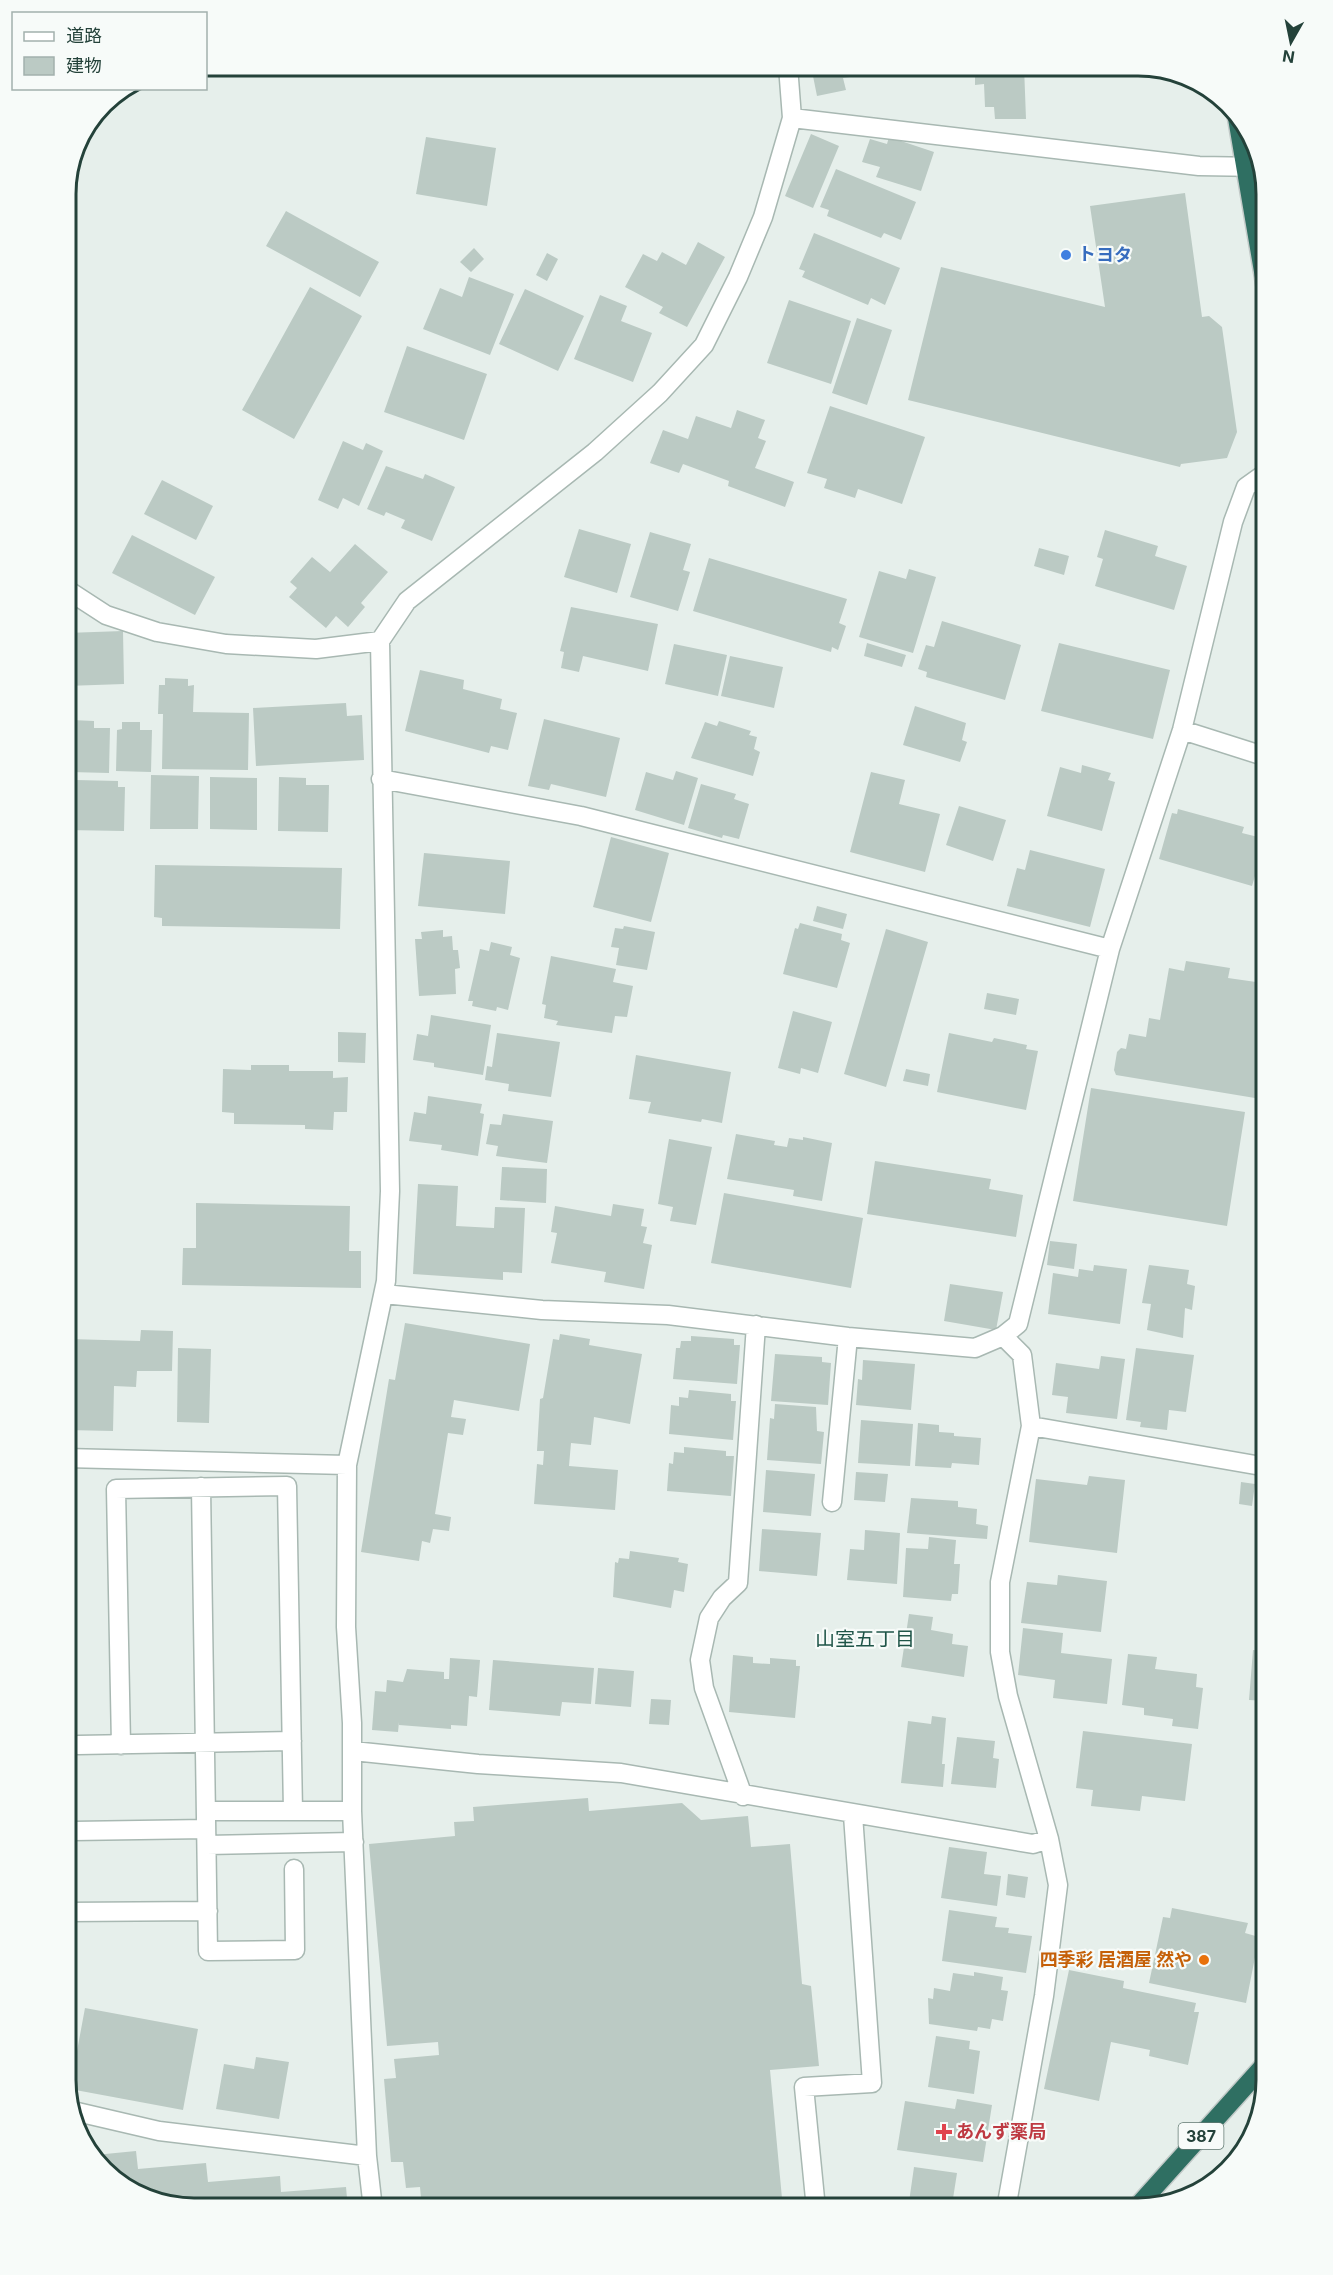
<svg xmlns="http://www.w3.org/2000/svg" width="1333" height="2275" font-family="Inter,'Noto Sans JP',sans-serif">
<style>
.building{fill:#bbcac4}
.lines{fill:none;stroke-linecap:round;stroke-linejoin:round}
.minor-casing{stroke:#a8b8b2;stroke-width:21}
.highway-casing{stroke:#c2cac8;stroke-width:21}
.minor{stroke:#fff;stroke-width:18}
.highway{stroke:#2f6f62;stroke-width:18}
.shop-dot{fill:#3f7fe0;stroke:#f7fbf9;stroke-width:2}
.food-dot{fill:#e8710a;stroke:#f7fbf9;stroke-width:2}
.health-dot{fill:#e0444e;stroke:#f7fbf9;stroke-width:2}
.labels{text-anchor:middle;stroke-width:4.5;stroke-linejoin:round;paint-order:stroke}
.shield{fill:#f7fbf9;stroke:#637a73;stroke-width:1.5}
.shield-label{font-size:16px;font-weight:bold;fill:#24423a}
.shop-label{font-size:18px;font-weight:bold;fill:#366cbe;stroke:#f7fbf9;text-anchor:start}
.food-label{font-size:18px;font-weight:bold;fill:#c56008;stroke:#f7fbf9;text-anchor:end}
.health-label{font-size:18px;font-weight:bold;fill:#be3a42;stroke:#f7fbf9;text-anchor:start}
.neighbourhood-label{font-size:20px;fill:#1f5548;stroke:#f7fbf9}
.rim{fill:none;stroke:#24423a;stroke-width:3}
</style>
<rect width="100%" height="100%" fill="#e6efeb"/>
<path class="building" d="M811 66H847L850 77 843 78 846 90 817 96Z
M975 66H1024L1026 119H995L994 107H985L984 84 975 85Z
M811 134 839 146 813 208 785 196Z
M426 137 496 148 487 206 416 194Z
M889 137 934 152 921 191 876 177 880 167 862 162 870 139 887 144Z
M836 169 916 202 901 240 884 233 881 238 827 216 829 210 820 207Z
M1185 193 1202 317 1209 316 1222 327 1237 432 1227 458 1181 464 1180 467 908 400 941 267 1105 307 1090 206Z
M286 211 379 262 360 297 266 246Z
M814 233 900 268 885 305 871 298 868 305 802 277 805 271 799 269Z
M698 242 725 257 687 327 659 313 663 307 625 287 643 254 657 261 662 252 686 265Z
M474 248 484 259 471 272 460 262Z
M547 253 558 259 547 281 536 275Z
M469 277 514 294 490 355 423 329 440 288 462 297Z
M310 287 362 316 294 439 242 410Z
M525 289 584 316 558 371 499 344Z
M600 295 627 306 621 321 652 333 633 382 574 359Z
M789 300 851 321 831 384 767 363Z
M857 318 892 330 867 405 832 393Z
M407 346 487 374 464 440 384 412Z
M830 406 925 437 902 504 858 489 855 498 824 488 827 479 807 473Z
M737 410 765 420 758 438 766 441 755 468 794 482 785 507 728 486 729 481 683 464 679 473 650 463 663 430 688 439 696 416 731 428Z
M343 441 363 450 366 443 383 451 359 506 343 498 338 509 318 500Z
M386 466 423 479 425 474 455 487 432 541 401 528 405 520 386 512 384 516 367 509Z
M162 480 213 506 196 540 144 514Z
M579 529 631 544 617 593 564 577Z
M1105 530 1158 546 1155 556 1187 566 1174 610 1095 586 1103 559 1097 557Z
M650 532 691 544 683 570 690 572 678 611 630 597Z
M132 535 215 577 195 615 112 573Z
M355 544 388 572 361 603 365 607 348 627 336 616 326 628 289 597 297 588 290 582 312 557 330 572Z
M1039 548 1069 556 1064 575 1034 566Z
M709 558 847 599 839 623 846 626 838 650 832 647 831 652 693 611Z
M909 569 936 577 913 653 859 637 879 571 906 579Z
M571 607 658 624 648 671 583 656 579 672 561 668 564 652 560 651Z
M942 621 1021 645 1005 700 926 677 927 672 918 669 926 645 934 647Z
M123 631 124 684 66 686V633Z
M867 643 906 655 902 667 864 656Z
M1059 643 1170 670 1153 739 1041 711Z
M674 644 727 655 718 696 665 684Z
M730 656 783 667 774 708 721 696Z
M420 670 464 680 463 689 502 699 500 709 517 713 508 750 491 746 489 753 405 731Z
M165 678 188 679V686L194 685 193 712 249 713 248 770 162 769 163 714H158L159 685H165Z
M346 703 347 716 362 715 364 760 256 766 253 708Z
M915 706 966 723 962 740 967 742 960 762 903 745Z
M544 719 620 738 606 797 551 784 549 790 528 786Z
M72 720 94 721V728H110L109 773 70 772Z
M719 721 751 731 749 735 757 737 754 749 760 752 753 776 691 758 705 722 717 726Z
M122 722H140V730H152L151 772 116 771 117 730 122 729Z
M1082 765 1111 773 1108 780 1115 782 1102 831 1047 816 1060 767 1081 773Z
M676 771 698 778 684 825 635 810 646 772 673 780Z
M871 772 905 780 899 804 940 814 925 872 850 852Z
M151 775 199 776 198 829H150Z
M210 777 257 778V830L210 829Z
M279 777 306 778V785H329L328 832 278 831Z
M76 780 118 781V787H125L124 831 66 830 67 786H76Z
M701 784 736 794 734 799 749 804 739 839 723 835 722 838 688 828Z
M959 806 1006 820 993 861 946 845Z
M1178 809 1244 827 1242 833 1266 839 1252 886 1159 859 1172 813 1177 814Z
M611 837 669 853 651 922 593 907Z
M1030 850 1105 869 1090 927 1007 906 1017 868 1025 870Z
M424 853 510 861 505 914 418 906Z
M155 865 342 868 340 929 162 926V918L154 917Z
M817 906 847 914 843 929 813 921Z
M800 923 842 934 841 940 850 943 837 988 783 974 795 928 798 929Z
M624 926 655 932 647 970 616 965 619 948 611 947 615 928 623 929Z
M886 929 928 942 886 1087 844 1074Z
M443 930V937L452 936 453 950H458L460 968 455 969 456 994 419 996 415 939H422L421 932Z
M491 942 512 947 510 955 520 958 508 1010 497 1007 496 1011 472 1006 473 1001H468L480 949 489 951Z
M551 956 616 969 613 982 633 986 627 1017 615 1016 612 1033 556 1025 558 1021 544 1018 546 1005 542 1004Z
M1186 961 1230 968 1228 978 1256 982 1257 973 1267 974V1100L1116 1075 1114 1070 1117 1052 1121 1048 1126 1049 1129 1034 1146 1037 1149 1018 1160 1020 1169 968 1184 971Z
M987 993 1019 999 1016 1015 984 1009Z
M793 1011 832 1022 818 1073 801 1068 800 1074 778 1068Z
M431 1015 491 1025 483 1075 434 1067V1063L413 1060 417 1034 428 1036Z
M338 1032 366 1033 365 1063 338 1062Z
M497 1033 560 1042 551 1097 508 1091 509 1084 485 1080 487 1066 492 1067Z
M949 1033 992 1042 994 1038 1027 1045 1026 1049 1038 1051 1026 1110 937 1092Z
M636 1055 731 1072 722 1123 702 1119 701 1122 648 1113 651 1102 629 1099Z
M251 1065H289V1071H333V1078L348 1077 347 1112H334L333 1130 305 1129V1125L234 1124V1113L222 1112 223 1069 251 1070Z
M906 1069 930 1074 928 1086 903 1081Z
M1091 1088 1245 1112 1227 1226 1073 1201Z
M428 1096 482 1104 480 1113 484 1114 478 1156 441 1150 442 1145 409 1141 414 1112 426 1114Z
M503 1114 553 1121 547 1163 496 1156 498 1146 486 1144 490 1124 501 1125Z
M736 1134 775 1141 774 1145 787 1147 789 1138 803 1140V1137L832 1143 822 1201 793 1196 794 1190 727 1179Z
M669 1139 712 1147 696 1225 670 1221 673 1207 658 1204Z
M875 1161 991 1179 989 1189 1023 1195 1016 1237 867 1214Z
M502 1167 547 1169 546 1203 500 1200Z
M418 1184 458 1186 456 1226 494 1228 495 1207 525 1208 522 1273 503 1272V1280L413 1274Z
M724 1193 863 1218 851 1288 711 1263Z
M196 1203 350 1206 349 1251H361V1288L182 1285 183 1248H196Z
M613 1204 644 1209 641 1226 647 1227 643 1243 652 1245 644 1289 604 1282 606 1272 551 1263 557 1233 551 1232 555 1206 611 1216Z
M1050 1241 1077 1244 1074 1269 1047 1265Z
M1094 1265 1127 1269 1120 1324 1048 1314 1053 1273 1078 1277 1079 1269 1093 1271Z
M1149 1265 1189 1270 1187 1284 1195 1286 1192 1310 1185 1308 1183 1338 1147 1330 1151 1304 1142 1303Z
M950 1284 1003 1292 996 1330 944 1321Z
M405 1323 530 1344 519 1411 454 1400 451 1417 466 1419 463 1435 448 1433 435 1514 451 1517 449 1531 433 1529 430 1543 422 1541 419 1561 361 1552 389 1379 395 1380Z
M141 1330 173 1331 172 1371H137L136 1387 114 1386 113 1431 67 1430 69 1339 140 1341Z
M560 1334 590 1339 589 1345 642 1354 630 1424 594 1417 591 1445 571 1443 569 1466 618 1470 615 1510 534 1504 537 1464 543 1465 544 1451H537L540 1399 543 1398 553 1339 559 1340Z
M691 1336 734 1339V1345H740L737 1384 673 1379 676 1348H680L681 1341H691Z
M178 1348 211 1349 209 1423 177 1422Z
M1136 1348 1194 1355 1186 1412 1169 1410 1167 1430 1140 1427 1141 1422 1126 1420Z
M775 1354 822 1357V1362L831 1363 828 1405 771 1401Z
M1101 1356 1125 1359 1117 1419 1066 1413 1068 1397 1052 1395 1056 1363 1099 1369Z
M863 1360 915 1364 911 1410 856 1405 858 1379 862 1380Z
M689 1390 731 1394V1401H736L733 1440 669 1434 671 1405 679 1406V1397L688 1398Z
M775 1404 816 1407 817 1431 824 1432 821 1464 767 1460 770 1418 774 1419Z
M861 1420 913 1424 910 1466 858 1463Z
M918 1423 939 1425V1432L954 1433V1436L981 1438 979 1465 952 1463 951 1468 915 1466Z
M684 1447 726 1451V1456H734L731 1496 667 1491 669 1463 673 1464 674 1452 684 1453Z
M766 1470 815 1474 811 1516 763 1512Z
M856 1472 888 1474 885 1502 854 1500Z
M1089 1476 1125 1480 1117 1553 1029 1542 1036 1479 1087 1485Z
M1241 1482 1255 1484 1252 1506 1239 1504Z
M1260 1483H1267V1498L1260 1497Z
M911 1498 958 1501V1507L977 1509 976 1524 988 1526 987 1539 907 1533Z
M762 1529 821 1533 817 1576 759 1571Z
M865 1530 900 1533 897 1584 847 1580 850 1549 864 1550Z
M929 1537 956 1540 954 1564H960L958 1594H952L951 1601 903 1597 906 1548 928 1549Z
M630 1551 679 1558 678 1562 688 1564 684 1592 674 1590 671 1608 613 1597 615 1562 618 1563 619 1558 629 1559Z
M1058 1575 1107 1581 1101 1632 1021 1623 1027 1582 1057 1585Z
M909 1614 933 1617 931 1630 953 1634 952 1644 968 1646 964 1677 901 1667Z
M1023 1628 1063 1633 1061 1653 1112 1659 1107 1704 1053 1698 1055 1680 1018 1675Z
M1253 1650 1267 1651V1701L1249 1700Z
M1128 1654 1157 1657 1155 1669 1197 1674 1196 1687 1203 1688 1198 1729 1172 1726 1173 1719 1144 1715V1708L1122 1705Z
M733 1655 753 1657V1663L770 1664V1658L796 1660V1666H800L795 1718 729 1712Z
M450 1658 480 1660 477 1697 469 1696 467 1726 451 1725V1729L399 1725V1722L398 1732 372 1730 375 1691 386 1692 387 1680 403 1682 407 1669 444 1672V1679H449Z
M493 1660 594 1668 591 1704 562 1702 560 1716 489 1710Z
M598 1668 634 1671 631 1707 595 1704Z
M651 1699 671 1700 669 1725 649 1724Z
M932 1716 946 1718 942 1764H945L943 1787 901 1783 908 1721 931 1724Z
M1083 1731 1192 1744 1185 1801 1142 1796 1140 1811 1091 1806 1093 1790 1076 1788Z
M957 1737 995 1741 993 1758 999 1759 996 1788 951 1784Z
M588 1798 589 1811 682 1803 701 1820 748 1816 751 1847 790 1844 802 1984 811 1986 819 2066 770 2070 783 2209H422L420 2187 406 2188 403 2162H391L384 2079 396 2078 394 2059 439 2055 438 2042 387 2046 369 1844 455 1836 454 1822 474 1821 473 1807Z
M949 1847 987 1852 984 1874 1001 1876 997 1906 941 1898Z
M1008 1874 1028 1877 1025 1898 1006 1895Z
M1172 1908 1248 1923 1245 1933 1259 1937 1246 2003 1149 1983 1163 1917 1170 1918Z
M949 1910 997 1917 995 1927 1009 1928 1008 1933 1032 1936 1026 1973 942 1961Z
M1069 1970 1124 1981 1123 1988 1196 2003 1194 2012H1199L1188 2065 1149 2056 1150 2050 1111 2042 1099 2101 1044 2089Z
M974 1972 1003 1977 1001 1990 1008 1991 1003 2021 992 2019 990 2029 978 2027 977 2031 929 2024 928 1998 933 1999 934 1988 950 1991 953 1973 974 1976Z
M85 2008 198 2029 183 2110 70 2089Z
M936 2036 970 2041 969 2049 980 2051 974 2094 928 2087Z
M256 2057 289 2062 279 2119 216 2109 224 2064 254 2069Z
M957 2099 992 2105 983 2162 897 2150 905 2101 955 2109Z
M136 2151 138 2169 206 2163 208 2182 280 2176 281 2192 346 2187 348 2209H186L123 2188 95 2155Z
M914 2167 957 2173 952 2205 972 2209H908Z"/>
<g class="lines">
<g class="minor-casing">
<path id="minor" d="M792 118 1199 166 1261 167
M66 589 106 615 157 632 226 644 316 649 380 641
M1182 730 1267 757
M381 779 581 816 1110 949
M384 1294 542 1310 668 1315 848 1337 975 1348 1003 1336 1018 1324 1110 949 1182 730 1233 522 1246 487 1267 472
M1003 1336 1022 1355 1031 1426 1000 1582V1652L1008 1696 1049 1839 1058 1885 1044 1996 1006 2209
M1031 1426 1267 1467
M66 1458 347 1465
M201 1487 208 1951 295 1950 294 1869
M832 1502 848 1337
M78 1745 292 1741
M121 1745 116 1489 287 1486 293 1811
M353 1751 478 1764 621 1773 1033 1844 1049 1839
M743 1796 704 1688 700 1660 709 1618 722 1598 738 1583 756 1325
M206 1811H352
M73 1831 206 1829
M207 1845 354 1842
M66 1912 208 1911
M73 2111 159 2131 367 2156
M373 2209 367 2156 352 1811V1723L346 1627 347 1465 386 1281 390 1191 380 641 407 601 595 452 660 393 704 345 738 277 763 217 792 118 788 66
M816 2209 804 2087 872 2083 853 1815"/>
</g>
<g class="highway-casing">
<path id="highway" d="M1237 118 1267 295
M1135 2209 1267 2062"/>
</g>
<use href="#minor" class="minor"/>
<use href="#highway" class="highway"/>
</g>
<circle class="shop-dot" cx="1066" cy="255" r="6"/>
<circle class="food-dot" cx="1204" cy="1960" r="6"/>
<path class="health-dot" d="M941 2123h6v6h6v6h-6v6h-6v-6h-6v-6h6z"/>
<g class="labels">
<rect class="shield" x="1178.5" y="2123" width="45" height="26" rx="4.5"/>
<g class="shield-label">
<text x="1201" y="2142">387</text>
</g>
<g class="shop-label">
<text x="1078" y="261">トヨタ</text>
</g>
<g class="food-label">
<text x="1192" y="1966">四季彩 居酒屋 然や</text>
</g>
<g class="health-label">
<text x="956" y="2138">あんず薬局</text>
</g>
<g class="neighbourhood-label">
<text x="865" y="1646">山室五丁目</text>
</g>
</g>
<path d="M0 0H1333V2275H0ZM194 76H1138A118 118 0 0 1 1256 194V2080A118 118 0 0 1 1138 2198H194A118 118 0 0 1 76 2080V194A118 118 0 0 1 194 76Z" fill="#f7fbf9" fill-rule="evenodd"/>
<path class="rim" d="M194 76H1138A118 118 0 0 1 1256 194V2080A118 118 0 0 1 1138 2198H194A118 118 0 0 1 76 2080V194A118 118 0 0 1 194 76Z"/>
<rect x="12" y="12" width="195" height="78" fill="#f7fbf9" stroke="#a3b1ad" stroke-width="1.5"/>
<rect x="24" y="32" width="30" height="9" fill="#ffffff" stroke="#a3b1ad" stroke-width="1.5"/>
<text x="66" y="42" font-size="18" fill="#24423a">道路</text>
<rect x="24" y="57" width="30" height="18" fill="#bbcac4" stroke="#a3b1ad" stroke-width="1.5"/>
<text x="66" y="72" font-size="18" fill="#24423a">建物</text>
<g transform="translate(1291 42) rotate(189)" stroke="#f7fbf9" stroke-width="4.5" paint-order="stroke">
<path d="M0-4.5L10 22L0 15L-10 22Z" fill="#24423a"/>
<text y="-9" font-size="16" font-weight="bold" text-anchor="middle" fill="#24423a">N</text>
</g>
</svg>
